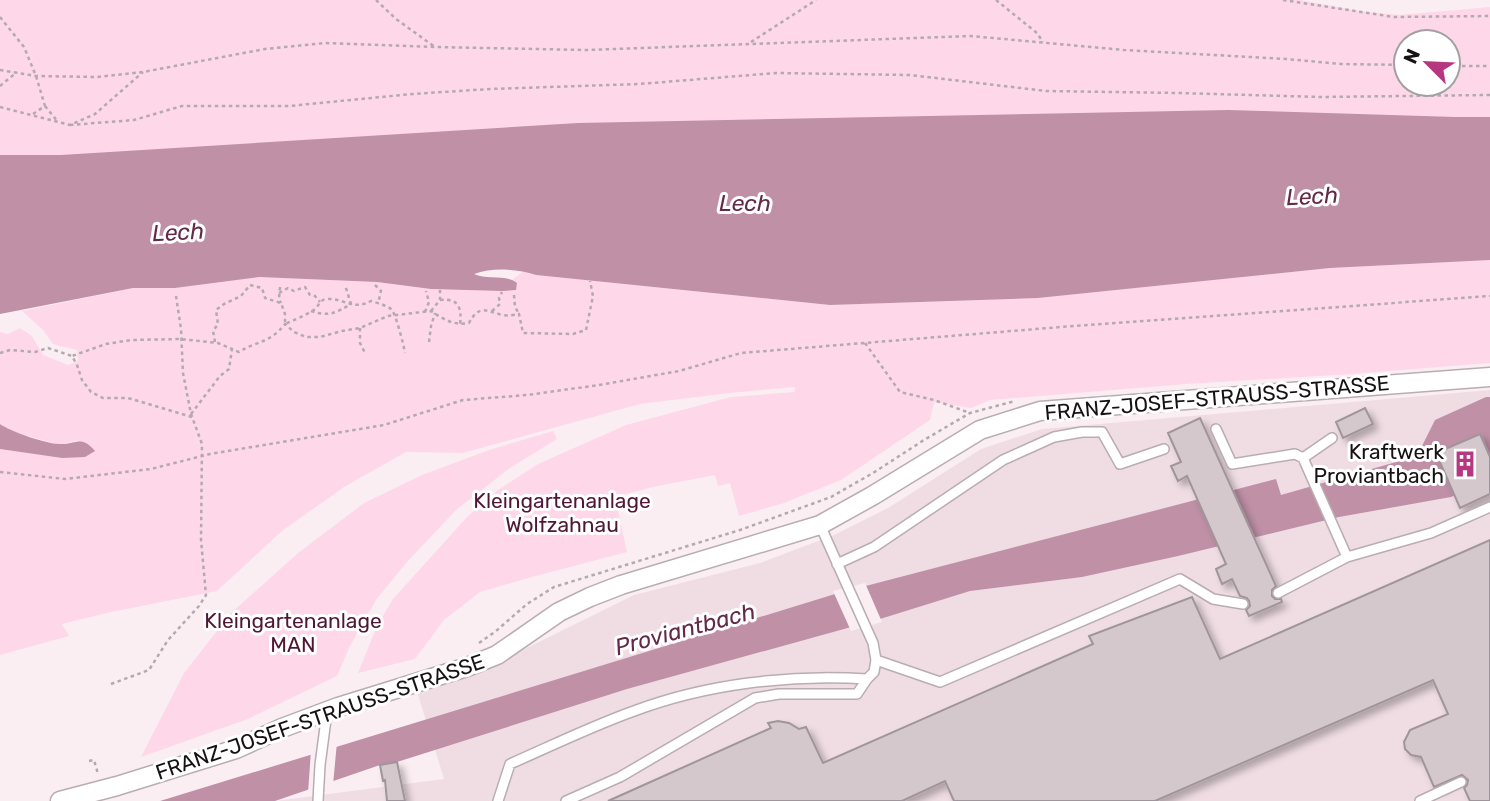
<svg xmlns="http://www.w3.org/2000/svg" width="1490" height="801" font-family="Rubik,sans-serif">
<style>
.built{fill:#f0dde4}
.green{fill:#fed8e9;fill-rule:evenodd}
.water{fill:#bf90a6}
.pier{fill:#faeef3}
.building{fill:#d4c8cd;stroke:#a0959a;stroke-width:2;filter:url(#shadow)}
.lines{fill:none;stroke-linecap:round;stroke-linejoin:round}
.service-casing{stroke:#b9adb2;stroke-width:12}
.minor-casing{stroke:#b9adb2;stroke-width:21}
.path{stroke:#b3a9ae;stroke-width:2.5;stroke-dasharray:3.5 3.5;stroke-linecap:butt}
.service{stroke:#fff;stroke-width:9}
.minor{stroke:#fff;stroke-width:18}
.labels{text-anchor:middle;stroke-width:6;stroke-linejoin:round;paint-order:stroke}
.street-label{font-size:21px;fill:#161214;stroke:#fff}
.poi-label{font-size:21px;fill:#161214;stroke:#fff;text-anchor:end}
.park-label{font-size:21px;fill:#4f1636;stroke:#fff}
.water-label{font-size:23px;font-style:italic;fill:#632948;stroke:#fff}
</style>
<defs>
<filter id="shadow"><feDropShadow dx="5" dy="5" stdDeviation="3.5" flood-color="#0004"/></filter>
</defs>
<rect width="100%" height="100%" fill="#faeef3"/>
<path class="built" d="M1490 390V801H275L444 779 415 685 474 674 634 595 760 563 834 535 888 508 981 449 1042 429Z"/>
<path class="green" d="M0 0H1300L1359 11 1399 15 1490 7V117L61 155H0ZM1406 42H1448V84H1406Z
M1490 260V363L1352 374 1186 384 990 400 971 408 934 402 930 420 841 480 784 503 739 516 730 483 718 486 715 475 653 487 615 497 627 552 532 577 480 592 444 620 415 659 358 673 377 626 393 599 467 517 498 490 538 464 626 425 731 397 794 392 795 387 730 393 640 404 463 453 406 452 344 487 282 531 217 591 111 612 62 624 69 636 0 655V449L62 458 79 440 60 445 7 430 0 424V332L8 334 20 328 32 336 43 355 68 365 78 361 77 350 53 344 43 330 22 311 133 288H175L259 277 377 282 431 289 502 291 517 283 513 279 524 271 536 275 830 305 1038 298 1330 268Z
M553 431 557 439 510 468 456 510 407 562 376 600 350 646 337 676 248 719 141 757 184 673 231 613 298 553 364 503 422 475 489 450Z"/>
<path class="water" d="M1228 110 1455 117H1490V260L1330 268 1038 298 830 305 536 275C517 269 493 267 474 274 487 280 506 274 517 283L516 290 502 291 431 289 377 282 259 277 175 288H133L0 314V155H61L578 123Z
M1486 397H1490V479L1451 497 1339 517 1178 556 1082 577 970 591 880 619 627 689 397 762 380 765 275 801H160L835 594 1276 479 1281 495 1417 456 1435 420Z
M0 424C9 431 47 444 59 444 76 445 81 434 95 451L85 457 62 458 0 449Z"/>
<path class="pier" d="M865 583 882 622 851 631 833 591Z
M337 742 333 785 308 793 311 750Z"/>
<path class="building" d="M1365 408 1373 424 1343 438 1336 422Z
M1200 418 1276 586 1272 590V596L1275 599H1281L1282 602 1249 616 1246 610 1250 606 1249 601 1247 598 1240 596 1232 579 1222 584 1216 569 1226 564 1187 476 1178 481 1171 466 1181 462 1168 433Z
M1480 434 1490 457V494L1460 508 1436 453Z
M1490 540V801H1470L1464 788 1467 785 1468 780 1462 775 1434 787 1421 757 1411 755 1405 749 1404 742 1410 730 1448 714 1433 680 1155 801H954L945 781 902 801H608L771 728 768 723 778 721 789 723 799 729 806 727 823 763 1093 644 1089 636 1192 597 1220 659Z
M397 762 405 801H387L385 780 383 781 380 765Z"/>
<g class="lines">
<g class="service-casing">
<path id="service" d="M1216 429 1232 464 1295 454 1303 458 1347 557
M1303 458 1332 438
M837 564 874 547 1003 460 1054 437 1082 432H1102L1120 464 1164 449
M1278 593 1347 557 1431 533 1490 507
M876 660 940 682 1180 579 1213 599 1243 604
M318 801 320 765 327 712
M498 801 510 764C551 746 592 726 634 711 706 684 790 674 867 679L874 672 876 660 873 643 820 525
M566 801 620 777 755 698 779 694H857L867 679
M1420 801 1461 782"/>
</g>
<g class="minor-casing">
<path id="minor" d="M60 801 117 786 236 749 282 728 338 707 467 667 497 655 559 612 590 597 621 585 820 525 872 496 980 430 1040 411 1490 377"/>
</g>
<path class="path" d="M376 0 396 19 435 47
M996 0 1037 33 1043 42
M1283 0 1394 17 1490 16
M0 17 24 47 36 76 45 106 33 114
M751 42 816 0
M1448 66H1490
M0 70 36 76 97 77 143 72 265 49 325 43 435 47 586 50 971 36 1124 50 1286 59 1341 64 1406 65
M0 86 17 72
M45 106 58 122
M0 107 70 125 95 114 143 72
M70 125 134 120 182 106H289L412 94 490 89 639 84 776 73 910 75 1046 91 1179 93 1320 97 1490 95
M375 285 381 291 378 304
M280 287 279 299 281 303
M279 293 288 288 294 291 305 287 310 295 315 296 320 302
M514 295 515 307 519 314
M440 300C459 298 462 308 460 325
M311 311C328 317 336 313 351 304L345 285
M431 311 440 300V290
M492 311 500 304 499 298 502 292
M425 312 429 302 426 291
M360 328V343L365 353
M215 342 213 331 218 324 216 310 224 304 241 296 250 285 262 288 265 298 281 303 285 314V324C294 320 307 315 315 309 319 305 321 299 327 299 344 298 353 311 371 301 377 303 387 305 392 310 396 315 404 346 405 353
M429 342 431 326 435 313
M865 343 900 392 934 400 970 413
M0 353 10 350 35 352 48 348 72 356
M191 414 220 376 229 369 232 349 239 352C258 340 269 344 285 324L294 332 306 337H320L342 331 360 328 388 316 431 311C443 319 454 326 469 323 479 305 485 310 502 315 508 316 514 315 519 314L523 333 573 334 586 330 593 296 590 281
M192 417 128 398H103L91 392 82 380 77 365 72 356 106 344 131 340 181 339 218 343 232 349
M0 472 65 479 151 469 210 454 384 425 463 400 527 395 599 385 679 371 741 353 1061 327 1490 296
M479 643 496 631 527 604 554 587 740 530 831 497 873 473 924 440 970 413 1015 401
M111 684 149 670 168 640 199 606 206 595 201 540 202 444 191 414 183 373 181 329 176 296
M89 761 94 760 98 774"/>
<use href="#service" class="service"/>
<use href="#minor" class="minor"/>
</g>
<defs>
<g id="building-bare" transform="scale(2.1)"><path d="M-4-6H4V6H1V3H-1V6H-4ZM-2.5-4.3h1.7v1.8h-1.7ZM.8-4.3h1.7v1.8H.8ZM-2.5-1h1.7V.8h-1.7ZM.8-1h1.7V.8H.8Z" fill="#b73680" stroke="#fff" stroke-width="2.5" paint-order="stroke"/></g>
</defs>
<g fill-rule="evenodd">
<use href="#building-bare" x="1465" y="464"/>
</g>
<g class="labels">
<g class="street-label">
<text transform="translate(1217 398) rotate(-5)" y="7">FRANZ-JOSEF-STRAUSS-STRASSE</text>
<text transform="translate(320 717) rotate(-19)" y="7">FRANZ-JOSEF-STRAUSS-STRASSE</text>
</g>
<g class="poi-label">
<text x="1444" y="459">Kraftwerk<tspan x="1444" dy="24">Proviantbach</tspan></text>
</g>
<g class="park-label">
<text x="562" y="508">Kleingartenanlage<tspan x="562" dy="24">Wolfzahnau</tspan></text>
<text x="293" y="628">Kleingartenanlage<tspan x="293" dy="24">MAN</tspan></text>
</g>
<g class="water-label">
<text transform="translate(1312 196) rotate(-3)" y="8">Lech</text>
<text x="745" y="211">Lech</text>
<text transform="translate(178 232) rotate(-3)" y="8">Lech</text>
<text transform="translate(685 629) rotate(-15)" y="8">Proviantbach</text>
</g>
</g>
<g transform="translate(1427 63) rotate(294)"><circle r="33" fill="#ffffff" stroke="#a2a0a1" stroke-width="2"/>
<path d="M0-5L12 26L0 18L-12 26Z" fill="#b73680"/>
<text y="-10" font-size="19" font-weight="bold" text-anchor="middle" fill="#161214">N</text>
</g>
</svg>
